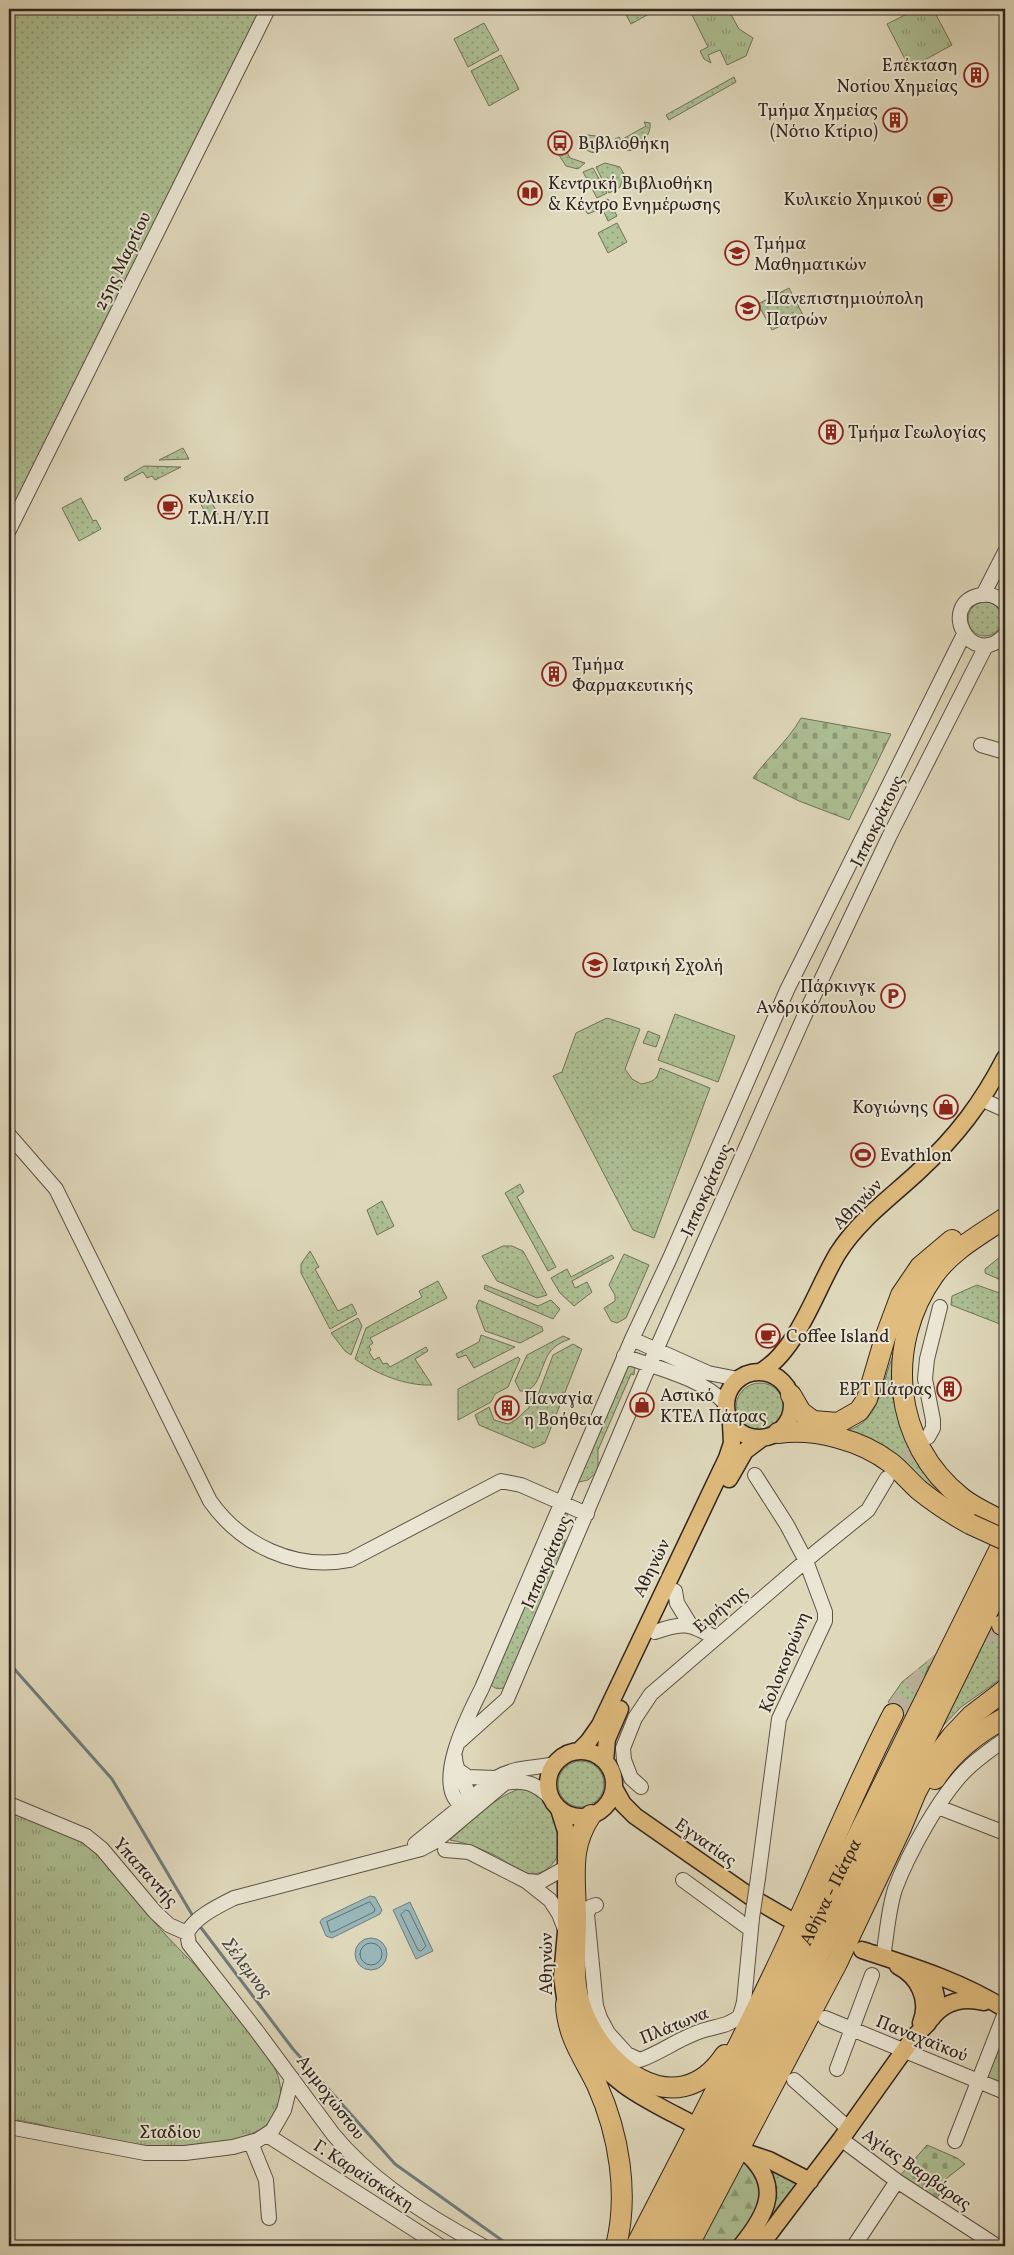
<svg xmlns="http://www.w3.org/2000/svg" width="1014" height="2255" font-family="Vollkorn,serif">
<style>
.grass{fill:url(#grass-dots);stroke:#6f725a}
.forest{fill:url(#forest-firs);stroke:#6f725a}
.cemetery{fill:url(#cemetery-stones);stroke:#6f725a}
.park{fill:url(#park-tufts);stroke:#6f725a}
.water{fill:#98b7ba;stroke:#6f7c7c}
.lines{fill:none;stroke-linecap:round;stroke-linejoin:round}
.shore{stroke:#646e6c;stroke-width:1}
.stream{stroke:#6f7c7c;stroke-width:3}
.minor-tunnel{stroke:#bcb49c;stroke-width:14;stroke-dasharray:14 7;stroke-linecap:butt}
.highway-tunnel{stroke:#bcb49c;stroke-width:20;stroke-dasharray:20 10;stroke-linecap:butt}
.minor-casing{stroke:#5c5146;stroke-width:16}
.major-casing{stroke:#31241f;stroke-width:19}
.highway-casing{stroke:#31241f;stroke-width:22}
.minor{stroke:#eae6d3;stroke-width:14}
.major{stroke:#e0bc7e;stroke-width:16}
.highway{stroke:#e0bc7e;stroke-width:20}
.minor-bridge-casing{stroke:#5c5146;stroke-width:16;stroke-linecap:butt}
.highway-bridge-casing{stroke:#31241f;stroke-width:22;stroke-linecap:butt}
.minor-bridge{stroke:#eae6d3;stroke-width:14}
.highway-bridge{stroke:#e0bc7e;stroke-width:20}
.labels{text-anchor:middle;stroke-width:4;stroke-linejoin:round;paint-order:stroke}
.poi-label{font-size:18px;fill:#31241f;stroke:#eae6d3;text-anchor:start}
.street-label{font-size:18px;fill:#31241f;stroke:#eae6d3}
.water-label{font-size:19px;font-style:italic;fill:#4b4946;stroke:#eae6d3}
</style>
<defs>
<pattern id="grass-dots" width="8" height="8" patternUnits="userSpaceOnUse" patternTransform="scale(1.25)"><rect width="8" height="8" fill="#adc094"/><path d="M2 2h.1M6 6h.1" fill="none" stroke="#8d9c78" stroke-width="1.8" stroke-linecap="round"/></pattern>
<pattern id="forest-firs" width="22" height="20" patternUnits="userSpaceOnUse" patternTransform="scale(1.25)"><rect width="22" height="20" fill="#adc094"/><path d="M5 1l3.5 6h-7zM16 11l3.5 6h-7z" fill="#8d9c78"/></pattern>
<pattern id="cemetery-stones" width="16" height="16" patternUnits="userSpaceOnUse" patternTransform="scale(1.25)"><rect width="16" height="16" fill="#adc094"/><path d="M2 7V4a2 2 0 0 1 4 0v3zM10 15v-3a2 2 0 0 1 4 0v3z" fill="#8d9c78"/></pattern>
<pattern id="park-tufts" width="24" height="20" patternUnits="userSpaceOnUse" patternTransform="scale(1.25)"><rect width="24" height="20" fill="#adc094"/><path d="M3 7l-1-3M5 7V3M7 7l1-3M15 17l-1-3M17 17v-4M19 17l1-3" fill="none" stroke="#8d9c78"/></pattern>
</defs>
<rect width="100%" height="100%" fill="#dfd8bb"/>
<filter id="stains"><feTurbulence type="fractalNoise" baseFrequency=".004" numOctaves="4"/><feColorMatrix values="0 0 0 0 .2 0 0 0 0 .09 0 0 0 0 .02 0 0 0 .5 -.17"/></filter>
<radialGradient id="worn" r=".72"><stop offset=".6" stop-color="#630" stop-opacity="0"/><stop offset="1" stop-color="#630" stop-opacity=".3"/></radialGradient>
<path class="grass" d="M9 9H262L9 517Z
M623 9H656V10L631 24Z
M484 23 499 50 468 67 454 39Z
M501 55 519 89 489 106 471 71Z
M734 77 736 82 669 120 666 115Z
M644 122 650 123C652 131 642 147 634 150 627 152 619 147 615 143V139L619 137 621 140 646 126Z
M587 135 596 136 602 149 597 153C589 153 584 149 581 142Z
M565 148 570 158 585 163 578 169 566 166 557 152Z
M605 163 620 167 624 174 620 187 609 193 596 167Z
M593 168 607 193 597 198 583 172Z
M608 199 617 216 608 221 602 208 588 214 585 210Z
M617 223 627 242 608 253 598 233Z
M789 288 803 315 772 330 758 304Z
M183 448 189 459 159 460Z
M144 466 181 467 155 480 152 476 147 478 143 472 125 481 124 478Z
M208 496 218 514 209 519 199 501Z
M81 498 93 521 96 520 101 529 79 541 62 508Z
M968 619a17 17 0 1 1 34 0a17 17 0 1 1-34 0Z
M675 1014 735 1036 718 1082 658 1060Z
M607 1018 640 1029 625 1069 632 1079 641 1084C653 1082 657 1080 660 1068L710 1088 654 1238 633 1230 553 1076 562 1072 576 1033Z
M648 1031 660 1036 656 1047 643 1043Z
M520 1184 524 1192 517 1197 556 1267 548 1271 505 1193Z
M382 1201 394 1226 377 1235 367 1210Z
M503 1246H512L523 1251 547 1295 537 1298 497 1281 482 1256Z
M310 1251 319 1267 315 1269 338 1311 352 1304 357 1314 330 1329 301 1273V1264Z
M1005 1253V1282L985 1273V1269Z
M624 1254 649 1265 626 1318 617 1323 611 1321 604 1308 615 1301V1295L609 1285Z
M612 1255 614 1258 572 1281 575 1288 587 1282 592 1292 574 1306 560 1293 551 1278 567 1269 571 1277Z
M438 1281 447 1298 370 1338 373 1343 369 1346 371 1350 369 1352 374 1360 379 1357 383 1364 387 1363 390 1367 426 1347 428 1351 415 1359 432 1385C405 1386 377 1374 355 1359L366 1328 422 1297 419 1291Z
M485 1285 538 1306 551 1300 560 1309 553 1319 484 1289Z
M977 1285 1005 1295V1326L951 1305 952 1296Z
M479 1300 542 1327 543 1331 520 1343 485 1331 476 1307Z
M358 1318 362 1326 351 1355 345 1351 331 1333Z
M481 1335 515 1347 474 1368 466 1355 458 1358 456 1354 479 1342Z
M563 1336 570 1339C562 1342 555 1345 550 1352 540 1365 540 1393 520 1391L515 1381 527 1355Z
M573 1344 582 1349 545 1443 534 1448 479 1425 475 1415 489 1407 494 1420 508 1424C520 1419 522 1412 529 1408L530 1399 538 1395 553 1355Z
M894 1353C893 1363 891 1374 891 1384 893 1422 927 1483 957 1506L840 1432C881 1426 880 1385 894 1353Z
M518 1357 520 1359 508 1387 495 1394 491 1402 458 1420V1389Z
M626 1365H635L634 1375 631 1374 598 1450V1471L588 1480 579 1482 578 1480Z
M736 1407a24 24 0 1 1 48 0a24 24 0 1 1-48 0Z
M564 1511 568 1513 562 1529 565 1542 548 1589 506 1687C498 1690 495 1689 490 1684Z
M993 1617 1005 1648V1676L961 1707 942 1727Z
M933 1657 906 1717 888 1702 902 1682Z
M558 1784a23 23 0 1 1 46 0a23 23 0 1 1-46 0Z
M524 1788C528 1790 534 1791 538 1793 546 1798 560 1819 561 1828 564 1848 555 1873 532 1874 520 1874 508 1862 498 1857 482 1849 467 1843 450 1840 470 1823 498 1793 524 1788Z
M769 2168 797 2183 771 2215 775 2199Z"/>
<path class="forest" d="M743 2161C778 2190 753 2218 732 2246H696Z"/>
<path class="cemetery" d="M801 718 891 734 849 820 799 801 753 778C768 757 788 741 801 718Z
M927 2145 957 2158 965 2164 938 2185 942 2191 935 2200 899 2177Z"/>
<path class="park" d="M689 9H728L739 29 753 38 746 56 727 65 720 50 708 55 711 63 704 59 700 51 708 47Z
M917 9H933L952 45 919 63 906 61 887 24Z
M9 1811C35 1822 66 1830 88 1847 114 1868 133 1898 155 1923 172 1943 191 1960 207 1978 224 1997 239 2018 254 2038 263 2050 273 2062 278 2076 285 2098 277 2121 257 2131 205 2159 127 2146 72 2133 52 2128 29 2120 9 2120Z
M1005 2013V2092L978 2081Z"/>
<path class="water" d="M370 1896 375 1897 382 1910 380 1914 332 1938 326 1936 320 1922 322 1919Z
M410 1902 433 1951 416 1959 393 1910Z
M355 1954a16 16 0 1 1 32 0a16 16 0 1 1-32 0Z"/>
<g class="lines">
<path class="shore" d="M370 1902 375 1909 374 1912 333 1932H330L327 1922Z
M406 1910 409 1911 426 1946 421 1951 418 1950 401 1915Z
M360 1954a11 11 0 1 1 22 0a11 11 0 1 1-22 0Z"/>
<path class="stream" d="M9 1663 112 1779 194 1918
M199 1925 293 2049 395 2164 510 2246"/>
<path class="minor-tunnel" d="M891 1474 924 1441"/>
<path class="highway-tunnel" d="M893 1714C899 1705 905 1696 912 1689 935 1662 971 1641 1002 1625"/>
<g class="minor-casing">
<path id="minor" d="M9 530 268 9
M983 595 1005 552
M1005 604C999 597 990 593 980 595 937 604 971 671 1005 635
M981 745 1005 752
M983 1100 1005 1110
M9 1135 56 1189 210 1501C241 1545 295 1571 350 1560L501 1481 521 1485 587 1514
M632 1339 708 1373 738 1379
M624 1356C658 1369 700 1377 725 1403
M928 1437 933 1428V1420L925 1379 927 1359 940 1307
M755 1475 787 1525 806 1561 825 1612V1621L779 1719 758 1878
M675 1591 677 1603 691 1626
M655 1632C684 1621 690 1624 716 1638
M460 1741 507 1699 649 1366 807 1010 889 837 986 646
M455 1757C455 1774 470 1788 471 1804
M458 1770 468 1777 496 1778
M641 1787 631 1778 624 1760 623 1748 635 1718 651 1694 816 1552 868 1510 887 1478
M9 1804 86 1836 102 1849 155 1912 169 1925 187 1933C195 1917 218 1906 234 1898L421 1849 436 1841 505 1783C525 1779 536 1784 550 1797
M938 1807 1005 1833
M472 1810C469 1809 464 1808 461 1805 432 1783 470 1712 482 1688L632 1339 670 1258 787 990 964 634
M415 1844 496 1778C517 1766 532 1769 554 1764
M445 1850 469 1852 526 1881 550 1900 559 1914 564 1927
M683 1880 750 1929
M526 1881 540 1882 565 1868
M596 1905 590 1907 587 1914 596 2006 600 2018 608 2033 627 2054 640 2060C663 2052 683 2035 708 2029 719 2026 730 2025 740 2016L744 2002 752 1918
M187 1933 189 1944 256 2030 333 2134C371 2181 430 2218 483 2246
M883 1957C887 1934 888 1911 895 1889 908 1854 940 1796 966 1770 978 1758 992 1749 1005 1739
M825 2018 1005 2092
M837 2069 872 1975
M794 2080 849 2129
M9 2127 145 2153H185L233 2147 258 2140 272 2131 284 2110 292 2078
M267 2135 440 2246
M841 2139 897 2181 997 2246
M955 2141 1005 2013
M251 2143 266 2180 269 2218
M854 2246 897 2181"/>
</g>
<g class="major-casing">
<path id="major" d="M726 1405a33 33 0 1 1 66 0a33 33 0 1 1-66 0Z
M760 1372C797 1352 816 1289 838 1253 859 1220 890 1198 918 1172 956 1137 982 1103 1005 1058
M729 1479 745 1451 761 1439
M548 1784a33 33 0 1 1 66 0a33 33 0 1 1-66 0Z
M579 1751 588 1742 600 1725 727 1458 732 1443 731 1424
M605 1761 607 1739 620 1709
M614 1788 623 1804 635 1816 751 1897 787 1918
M559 1809 566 1831V1932L562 1977 566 2004 570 2014
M862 1950C911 1966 961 1981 1005 2009
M898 1966C919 1977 930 2000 921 2023
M931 2019C944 2001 964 1997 984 2002
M581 2038C608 2083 645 2099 689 2122
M748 2153 769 2160 810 2181
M741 2246C768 2213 783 2184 744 2151
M760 2246 841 2139 913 2038 928 2023 932 2015 936 1997 934 1988 926 1972"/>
</g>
<g class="highway-casing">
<g id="highway">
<path d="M1005 1218C980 1235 952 1250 934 1275 884 1345 892 1443 962 1498 975 1508 990 1515 1005 1522"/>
<path d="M791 1395 801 1412 813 1421 838 1423 859 1411 867 1399 885 1338 901 1295 920 1267 952 1240"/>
<path d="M778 1433C815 1428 861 1440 891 1463 901 1471 909 1481 919 1490 935 1503 952 1514 970 1524"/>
<path d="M1002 1625 1005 1624"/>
<path d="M935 1779C951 1754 978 1732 1005 1718"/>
<path d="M591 1815C583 1827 578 1839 576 1853 573 1874 576 1897 576 1918 576 1944 572 1976 579 2001 596 2064 676 2128 725 2055"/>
<path d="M566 2004C567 2036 584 2058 597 2085 619 2134 629 2194 616 2246"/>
<path d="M636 2246C687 2146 740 2047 787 1945 823 1868 854 1789 893 1714"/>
<path id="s1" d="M655 2246 1005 1538"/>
<path d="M671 2246 817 1959 1005 1576"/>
<path d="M688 2246 837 1963 901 1828 916 1792 932 1762 952 1736 971 1716 1005 1690"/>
</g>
</g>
<use href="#minor" class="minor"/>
<use href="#major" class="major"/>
<use href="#highway" class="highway"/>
<g class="minor-bridge-casing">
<path id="minor-bridge" d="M752 1918 758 1878"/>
</g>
<g class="highway-bridge-casing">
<path id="highway-bridge" d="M970 1524 1005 1540"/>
</g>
<use href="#minor-bridge" class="minor-bridge"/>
<use href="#highway-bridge" class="highway-bridge"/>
</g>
<defs>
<g id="building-ring" transform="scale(1.25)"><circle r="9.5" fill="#eae6d3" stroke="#8f2418" stroke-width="1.5"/><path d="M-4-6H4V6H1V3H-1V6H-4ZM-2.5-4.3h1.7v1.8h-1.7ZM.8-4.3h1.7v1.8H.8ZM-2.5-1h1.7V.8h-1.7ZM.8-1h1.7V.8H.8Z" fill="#8f2418"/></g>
<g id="bus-ring" transform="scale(1.25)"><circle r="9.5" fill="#eae6d3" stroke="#8f2418" stroke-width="1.5"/><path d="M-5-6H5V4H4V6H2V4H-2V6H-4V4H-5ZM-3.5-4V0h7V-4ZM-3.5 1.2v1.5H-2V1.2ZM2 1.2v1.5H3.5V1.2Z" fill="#8f2418"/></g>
<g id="library-ring" transform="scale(1.25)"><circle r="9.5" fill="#eae6d3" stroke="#8f2418" stroke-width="1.5"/><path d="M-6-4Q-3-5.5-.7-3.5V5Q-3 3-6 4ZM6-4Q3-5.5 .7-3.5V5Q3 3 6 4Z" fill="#8f2418"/></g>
<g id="cafe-ring" transform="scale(1.25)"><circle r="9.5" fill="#eae6d3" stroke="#8f2418" stroke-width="1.5"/><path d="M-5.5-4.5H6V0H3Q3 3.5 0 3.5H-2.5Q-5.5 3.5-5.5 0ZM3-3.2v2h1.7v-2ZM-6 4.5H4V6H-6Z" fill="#8f2418"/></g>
<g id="university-ring" transform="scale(1.25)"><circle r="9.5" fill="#eae6d3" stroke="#8f2418" stroke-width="1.5"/><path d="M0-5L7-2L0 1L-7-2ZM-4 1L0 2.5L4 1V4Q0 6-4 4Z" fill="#8f2418"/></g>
<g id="parking-ring" transform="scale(1.25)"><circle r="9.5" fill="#eae6d3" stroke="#8f2418" stroke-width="1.5"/><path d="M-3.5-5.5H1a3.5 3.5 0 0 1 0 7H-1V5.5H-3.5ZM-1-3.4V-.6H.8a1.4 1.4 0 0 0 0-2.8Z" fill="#8f2418"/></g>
<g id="shop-ring" transform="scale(1.25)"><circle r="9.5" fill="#eae6d3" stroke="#8f2418" stroke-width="1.5"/><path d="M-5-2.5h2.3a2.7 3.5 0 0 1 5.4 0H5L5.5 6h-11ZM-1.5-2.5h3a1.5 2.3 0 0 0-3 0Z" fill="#8f2418"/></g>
<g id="stadium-ring" transform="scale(1.25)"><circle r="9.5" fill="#eae6d3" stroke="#8f2418" stroke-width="1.5"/><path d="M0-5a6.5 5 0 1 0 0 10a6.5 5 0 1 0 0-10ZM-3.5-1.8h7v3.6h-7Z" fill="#8f2418"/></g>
</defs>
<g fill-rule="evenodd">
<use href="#building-ring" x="976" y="75"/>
<use href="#building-ring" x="895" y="120"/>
<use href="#bus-ring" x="560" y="143"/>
<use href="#library-ring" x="530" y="193"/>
<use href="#cafe-ring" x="940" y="199"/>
<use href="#university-ring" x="737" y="253"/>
<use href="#university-ring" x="748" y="308"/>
<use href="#building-ring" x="831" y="432"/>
<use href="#cafe-ring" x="170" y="507"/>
<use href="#building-ring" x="554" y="674"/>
<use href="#university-ring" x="595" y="965"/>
<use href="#parking-ring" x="893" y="996"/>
<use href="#shop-ring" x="946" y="1107"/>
<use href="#stadium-ring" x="863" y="1155"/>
<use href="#cafe-ring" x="768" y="1336"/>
<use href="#building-ring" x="949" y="1389"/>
<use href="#shop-ring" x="642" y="1405"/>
<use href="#building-ring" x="507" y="1408"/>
</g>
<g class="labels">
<g class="poi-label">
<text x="958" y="71" text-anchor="end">Επέκταση<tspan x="958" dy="21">Νοτίου Χημείας</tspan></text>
<text x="878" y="116" text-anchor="end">Τμήμα Χημείας<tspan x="878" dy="21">(Νότιο Κτίριο)</tspan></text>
<text x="578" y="149">Βιβλιοθήκη</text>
<text x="548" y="189">Κεντρική Βιβλιοθήκη<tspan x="548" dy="21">&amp; Κέντρο Ενημέρωσης</tspan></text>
<text x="922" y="205" text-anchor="end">Κυλικείο Χημικού</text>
<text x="754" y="249">Τμήμα<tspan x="754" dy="21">Μαθηματικών</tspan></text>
<text x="766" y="304">Πανεπιστημιούπολη<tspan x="766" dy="21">Πατρών</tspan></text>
<text x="848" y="438">Τμήμα Γεωλογίας</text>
<text x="188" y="503">κυλικείο<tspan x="188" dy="21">Τ.M.Η/Υ.Π</tspan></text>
<text x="572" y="670">Τμήμα<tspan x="572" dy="21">Φαρμακευτικής</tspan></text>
<text x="612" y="971">Ιατρική Σχολή</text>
<text x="876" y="992" text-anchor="end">Πάρκινγκ<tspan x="876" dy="21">Ανδρικόπουλου</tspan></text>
<text x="928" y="1113" text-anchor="end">Κογιώνης</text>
<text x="880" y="1161">Evathlon</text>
<text x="786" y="1342">Coffee Island</text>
<text x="932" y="1395" text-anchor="end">ΕΡΤ Πάτρας</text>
<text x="660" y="1401">Αστικό<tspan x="660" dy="21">ΚΤΕΛ Πάτρας</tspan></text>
<text x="524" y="1404">Παναγία<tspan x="524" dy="21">η Βοήθεια</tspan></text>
</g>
<g class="street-label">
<text transform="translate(122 261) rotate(-64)" y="6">25ης Μαρτίου</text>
<text transform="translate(877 821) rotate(-64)" y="6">Ιπποκράτους</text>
<text transform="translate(706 1190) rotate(-66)" y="6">Ιπποκράτους</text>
<text transform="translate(857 1204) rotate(-46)" y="6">Αθηνών</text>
<text transform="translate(546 1562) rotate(-67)" y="6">Ιπποκράτους</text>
<text transform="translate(651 1568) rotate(-64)" y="6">Αθηνών</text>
<text transform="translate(720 1609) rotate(-40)" y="6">Ειρήνης</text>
<text transform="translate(784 1662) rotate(-68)" y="6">Κολοκοτρώνη</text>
<text transform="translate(706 1842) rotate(35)" y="6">Εγνατίας</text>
<text transform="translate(146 1872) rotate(48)" y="6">Υπαπαντής</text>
<text dy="6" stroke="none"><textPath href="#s1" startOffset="395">Αθήνα - Πάτρα</textPath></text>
<text transform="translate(546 1964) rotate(-90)" y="6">Αθηνών</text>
<text transform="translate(674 2025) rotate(-22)" y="6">Πλάτωνα</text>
<text transform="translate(922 2038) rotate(22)" y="6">Παναχαϊκού</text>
<text transform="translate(331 2097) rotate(53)" y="6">Αμμοχώστου</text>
<text x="170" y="2138">Σταδίου</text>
<text transform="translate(917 2169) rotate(35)" y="6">Αγίας Βαρβάρας</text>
<text transform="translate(364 2175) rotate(33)" y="6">Γ. Καραϊσκάκη</text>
</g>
<g class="water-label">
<text transform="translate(248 1967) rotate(53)" y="7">Σέλεμνος</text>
</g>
</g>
<rect width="1014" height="2255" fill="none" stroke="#dfd8bb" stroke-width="30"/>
<rect x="10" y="10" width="994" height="2235" fill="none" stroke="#31241f" stroke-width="2.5"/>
<rect x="15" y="15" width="984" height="2225" fill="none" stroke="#31241f"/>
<rect width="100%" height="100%" filter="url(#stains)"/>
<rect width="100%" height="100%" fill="url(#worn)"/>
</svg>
